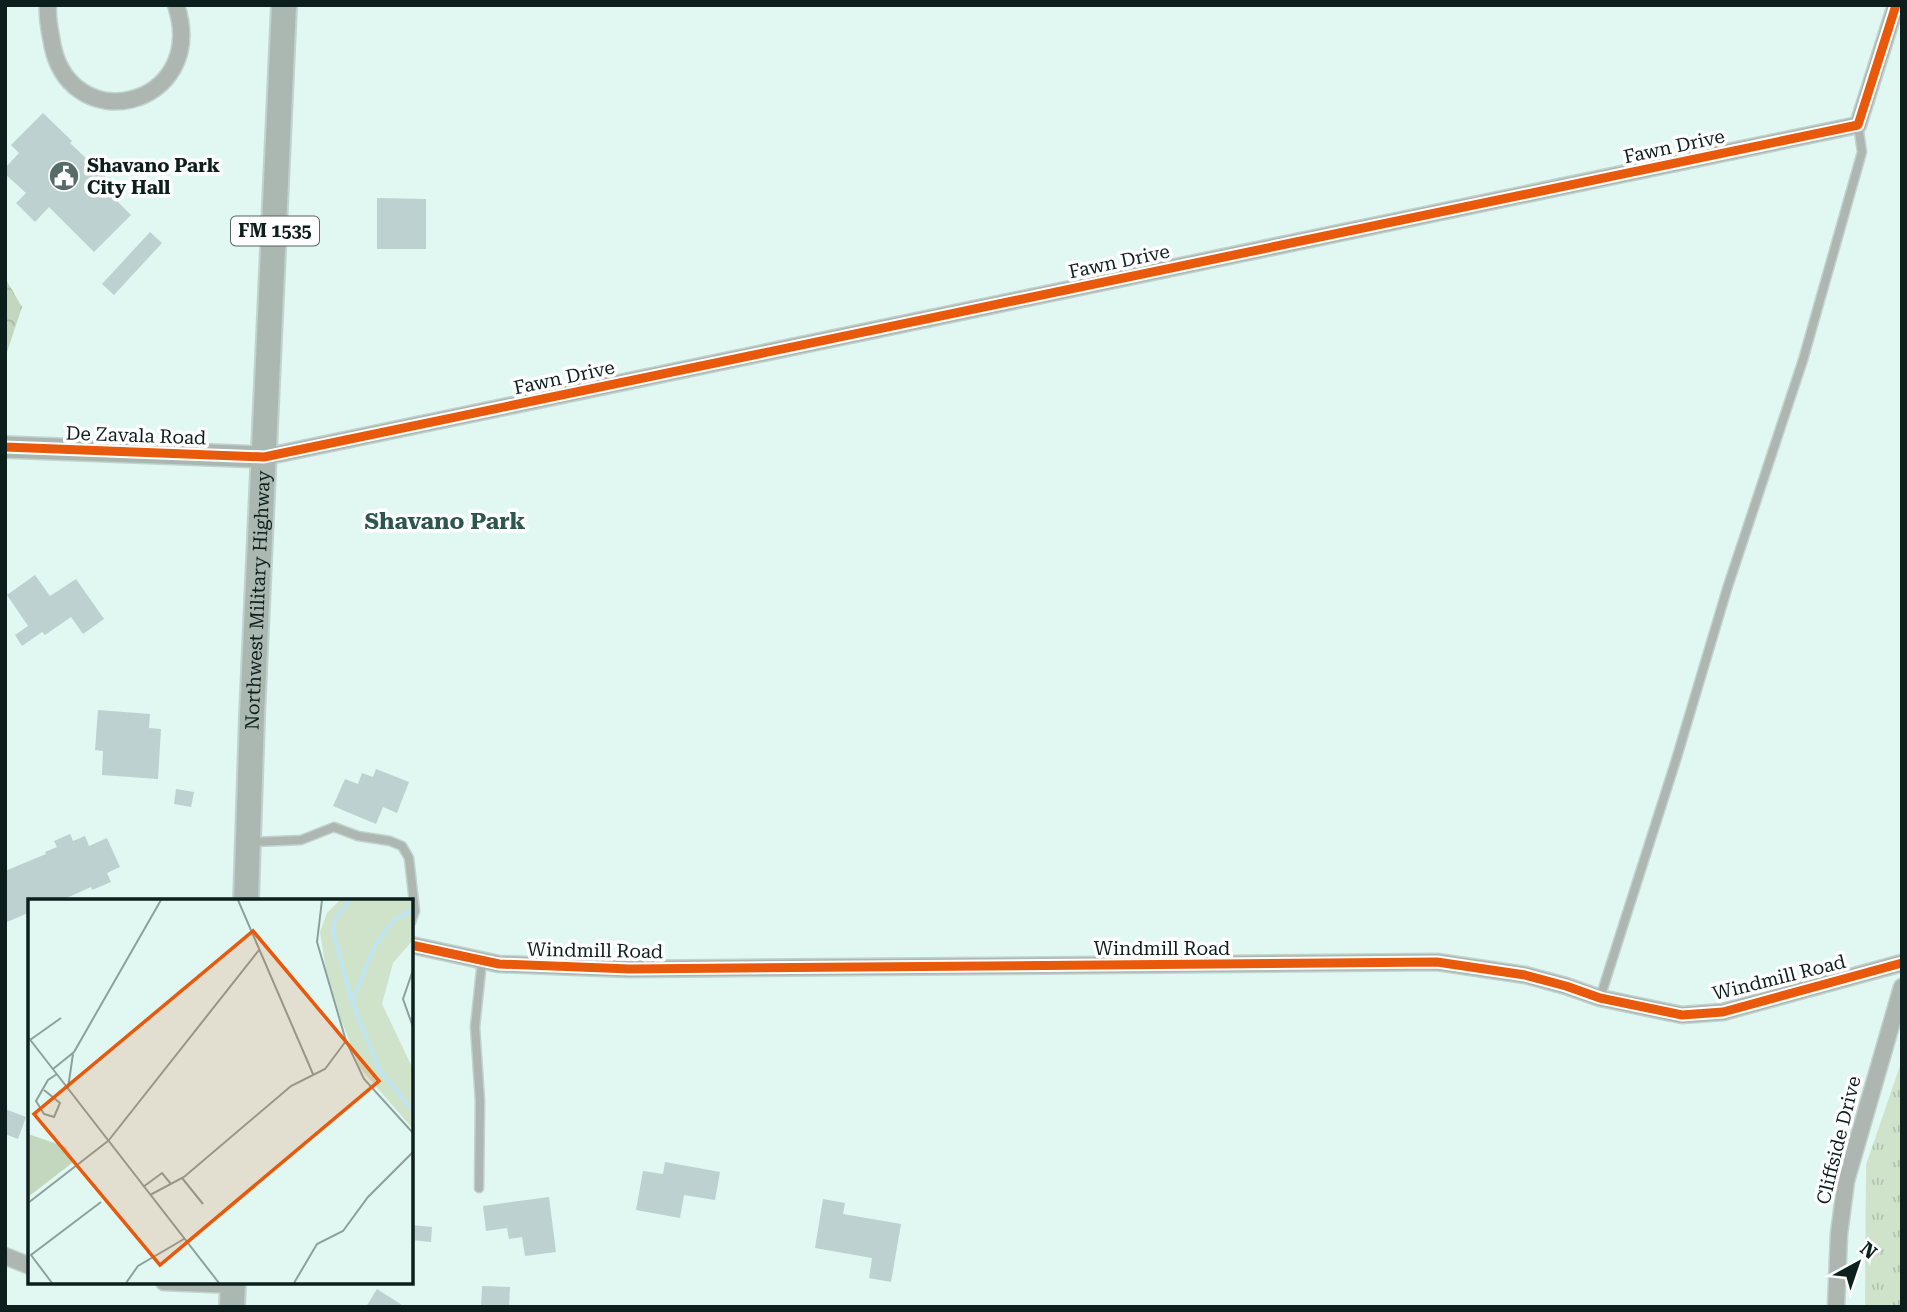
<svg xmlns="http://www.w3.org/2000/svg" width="1907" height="1312" font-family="'Roboto Serif',serif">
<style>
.forest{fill:url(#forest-crowns)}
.park{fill:url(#park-tufts)}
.building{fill:#bcd1d0}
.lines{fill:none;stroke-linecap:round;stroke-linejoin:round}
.lane-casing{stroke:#c1d3cf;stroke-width:11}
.street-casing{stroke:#c1d3cf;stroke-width:19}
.secondary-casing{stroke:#c1d3cf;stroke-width:24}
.primary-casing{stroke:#c1d3cf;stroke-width:28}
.lane{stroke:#adb6b1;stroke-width:8}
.street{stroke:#adb6b1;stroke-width:16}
.secondary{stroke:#aab6b0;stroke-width:21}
.primary{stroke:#abb8b2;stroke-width:24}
.cycleway-casing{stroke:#fff;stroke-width:13}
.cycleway{stroke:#e8590c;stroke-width:9}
.labels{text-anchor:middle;stroke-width:7;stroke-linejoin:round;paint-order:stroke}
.shield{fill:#fff;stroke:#566260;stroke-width:2}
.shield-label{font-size:18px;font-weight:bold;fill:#0d1f1c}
.street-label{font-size:19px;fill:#0d1f1c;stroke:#fff}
.poi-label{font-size:19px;font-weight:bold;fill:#0d1f1c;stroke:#fff;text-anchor:start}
.quarter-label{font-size:23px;font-weight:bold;fill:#2c564e;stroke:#fff}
.inset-river{fill:none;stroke:#bde5f6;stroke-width:3.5}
.inset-road{fill:none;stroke:#8ca19c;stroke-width:2}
.view{fill:#e8590c;fill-opacity:0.15;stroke:#e8590c;stroke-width:3.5}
.inset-edge{fill:none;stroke:#0d1f1c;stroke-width:3.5}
</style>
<defs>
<pattern id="forest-crowns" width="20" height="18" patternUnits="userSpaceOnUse" patternTransform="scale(1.75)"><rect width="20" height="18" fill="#c3d7be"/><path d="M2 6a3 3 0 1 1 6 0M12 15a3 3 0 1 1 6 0" fill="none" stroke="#a6b8a3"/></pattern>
<pattern id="park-tufts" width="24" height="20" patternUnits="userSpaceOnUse" patternTransform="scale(1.75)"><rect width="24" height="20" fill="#cfe3cb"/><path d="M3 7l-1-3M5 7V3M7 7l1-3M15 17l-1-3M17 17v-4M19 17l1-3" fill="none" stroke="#b1c2ae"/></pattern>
</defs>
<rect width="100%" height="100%" fill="#e1f7f2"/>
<path class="forest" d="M5 278 22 307 5 358Z"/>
<path class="park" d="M1902 1060V1307H1865L1866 1165Z"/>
<path class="building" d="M43 113 72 141 70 143 125 195 118 202 131 215 94 252 49 207 35 222 16 203 26 193 5 174V168L19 153 11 145Z
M377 198 426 199V249H377Z
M150 232 162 243 114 295 102 284Z
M35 575 50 596 76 579 104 619 83 634 71 617 45 635 42 632 22 646 15 635 28 626 7 595Z
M98 710 150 714 149 728 161 729 158 779 102 775 103 751 95 750Z
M376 769 409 782 397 813 383 807 376 824 333 806 345 779 358 784 362 773 373 777Z
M176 789 194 792 191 807 174 804Z
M70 834 73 841 85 836 89 846 107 838 120 867 107 873 111 882 92 890 91 887 60 901H30V912L5 923V871L46 854 45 852 57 847 54 841Z
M5 1109 26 1117 18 1139 5 1134Z
M665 1162 720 1172 715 1200 684 1195 680 1218 636 1210 643 1171 663 1174Z
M549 1197 556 1252 525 1256 522 1237 509 1239 507 1228 486 1231 483 1206Z
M823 1199 845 1203 843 1214 901 1224 891 1282 869 1278 872 1258 815 1248Z
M411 1225 432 1227 431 1242 411 1240Z
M482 1286 510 1287 509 1307H481Z
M377 1289 405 1307H366Z"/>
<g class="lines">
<g class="lane-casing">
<path id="lane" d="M251 842 301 840 334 827 358 836 390 841 402 846 409 858 415 911 411 922
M1600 998 1676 760 1727 589 1803 360 1862 152 1858 125
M479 1188 480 1101 475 1027 482 961"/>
</g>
<g class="street-casing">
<path id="street" d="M48 5C47 16 49 27 51 37 65 143 210 108 176 5
M264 457 1858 125 1896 5
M411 945 499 964 630 969 1437 962 1525 975 1566 986 1600 998 1682 1015 1723 1012 1902 963
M5 1256 30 1266
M164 1282 233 1285
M1836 1307 1839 1234 1846 1181 1902 987"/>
</g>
<g class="secondary-casing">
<path id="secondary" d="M5 447 264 457"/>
</g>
<g class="primary-casing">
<g id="primary">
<path id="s1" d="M246 901 252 716 284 5"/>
<path d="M232 1307 233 1282"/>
</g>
</g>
<use href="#lane" class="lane"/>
<use href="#street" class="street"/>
<use href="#secondary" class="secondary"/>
<use href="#primary" class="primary"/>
<g class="cycleway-casing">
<path id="cycleway" d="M5 447 264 457 1858 125 1896 5
M411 945 499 964 630 969 1437 962 1525 975 1566 986 1600 998 1682 1015 1723 1012 1902 963"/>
</g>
<use href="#cycleway" class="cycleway"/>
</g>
<defs>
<g id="civic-disc" transform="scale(1.575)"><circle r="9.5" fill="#576b67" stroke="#fff"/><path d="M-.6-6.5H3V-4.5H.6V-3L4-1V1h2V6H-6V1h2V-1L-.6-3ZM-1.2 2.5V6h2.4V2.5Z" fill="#fff"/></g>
</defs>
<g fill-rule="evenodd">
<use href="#civic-disc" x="64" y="176"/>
</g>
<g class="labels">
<rect class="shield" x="231" y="216.5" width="88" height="29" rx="5"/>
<g class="shield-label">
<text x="275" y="237">FM 1535</text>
</g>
<g class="street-label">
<text transform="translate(1674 146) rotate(-12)" y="7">Fawn Drive</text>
<text transform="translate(1119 261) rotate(-12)" y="7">Fawn Drive</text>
<text transform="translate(564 377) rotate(-12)" y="7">Fawn Drive</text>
<text transform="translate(136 435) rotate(2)" y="7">De Zavala Road</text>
<text dy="7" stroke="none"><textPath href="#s1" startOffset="301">Northwest Military Highway</textPath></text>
<text x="1162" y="955">Windmill Road</text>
<text transform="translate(595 950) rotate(1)" y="7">Windmill Road</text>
<text transform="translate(1779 977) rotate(-14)" y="7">Windmill Road</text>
<text transform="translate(1838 1140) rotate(-76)" y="7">Cliffside Drive</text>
</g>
<g class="poi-label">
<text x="87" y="172">Shavano Park<tspan x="87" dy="22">City Hall</tspan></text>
</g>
<g class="quarter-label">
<text x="445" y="529">Shavano Park</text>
</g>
</g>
<g transform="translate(28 899)">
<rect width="385" height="385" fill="#e1f7f2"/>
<path d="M0 235 38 248 44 264 0 298Z" fill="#c3d7be"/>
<path d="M312 1H385V41L365 64 354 105 385 170V230L332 169 312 118 298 71 292 33 299 14Z" fill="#cfe3cb"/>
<path class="inset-river" d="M322 1 307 20 305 33 324 103M385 11 366 21 347 46 324 103 351 170 385 212"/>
<path class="inset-road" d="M210 1 285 175M294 1 289 43 318 142 336 180 385 234M385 71 375 100 385 128M0 138 191 384M2 141 33 119M25 170 46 153 133 1M40 189 45 155M16 191 32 204 26 218 16 215 8 202 20 181 29 175M81 241 231 51M154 279 175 305M115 288 134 274 143 285M122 296 156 278 263 187 297 170 318 142M0 304 80 242M24 384 3 356 73 303M98 384 110 367 156 340M266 384 289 345 315 332 340 298 385 253"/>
<path class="view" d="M225 32 351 182 132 366 6 215Z"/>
<rect width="385" height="385" class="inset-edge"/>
</g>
<rect width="1907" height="1312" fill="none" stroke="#0d1f1c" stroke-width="14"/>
<g transform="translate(1858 1263) rotate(40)" stroke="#ffffff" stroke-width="5" paint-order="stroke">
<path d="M0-5L12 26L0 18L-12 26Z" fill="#0d1f1c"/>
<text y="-10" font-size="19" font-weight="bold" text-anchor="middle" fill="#0d1f1c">N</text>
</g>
</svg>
